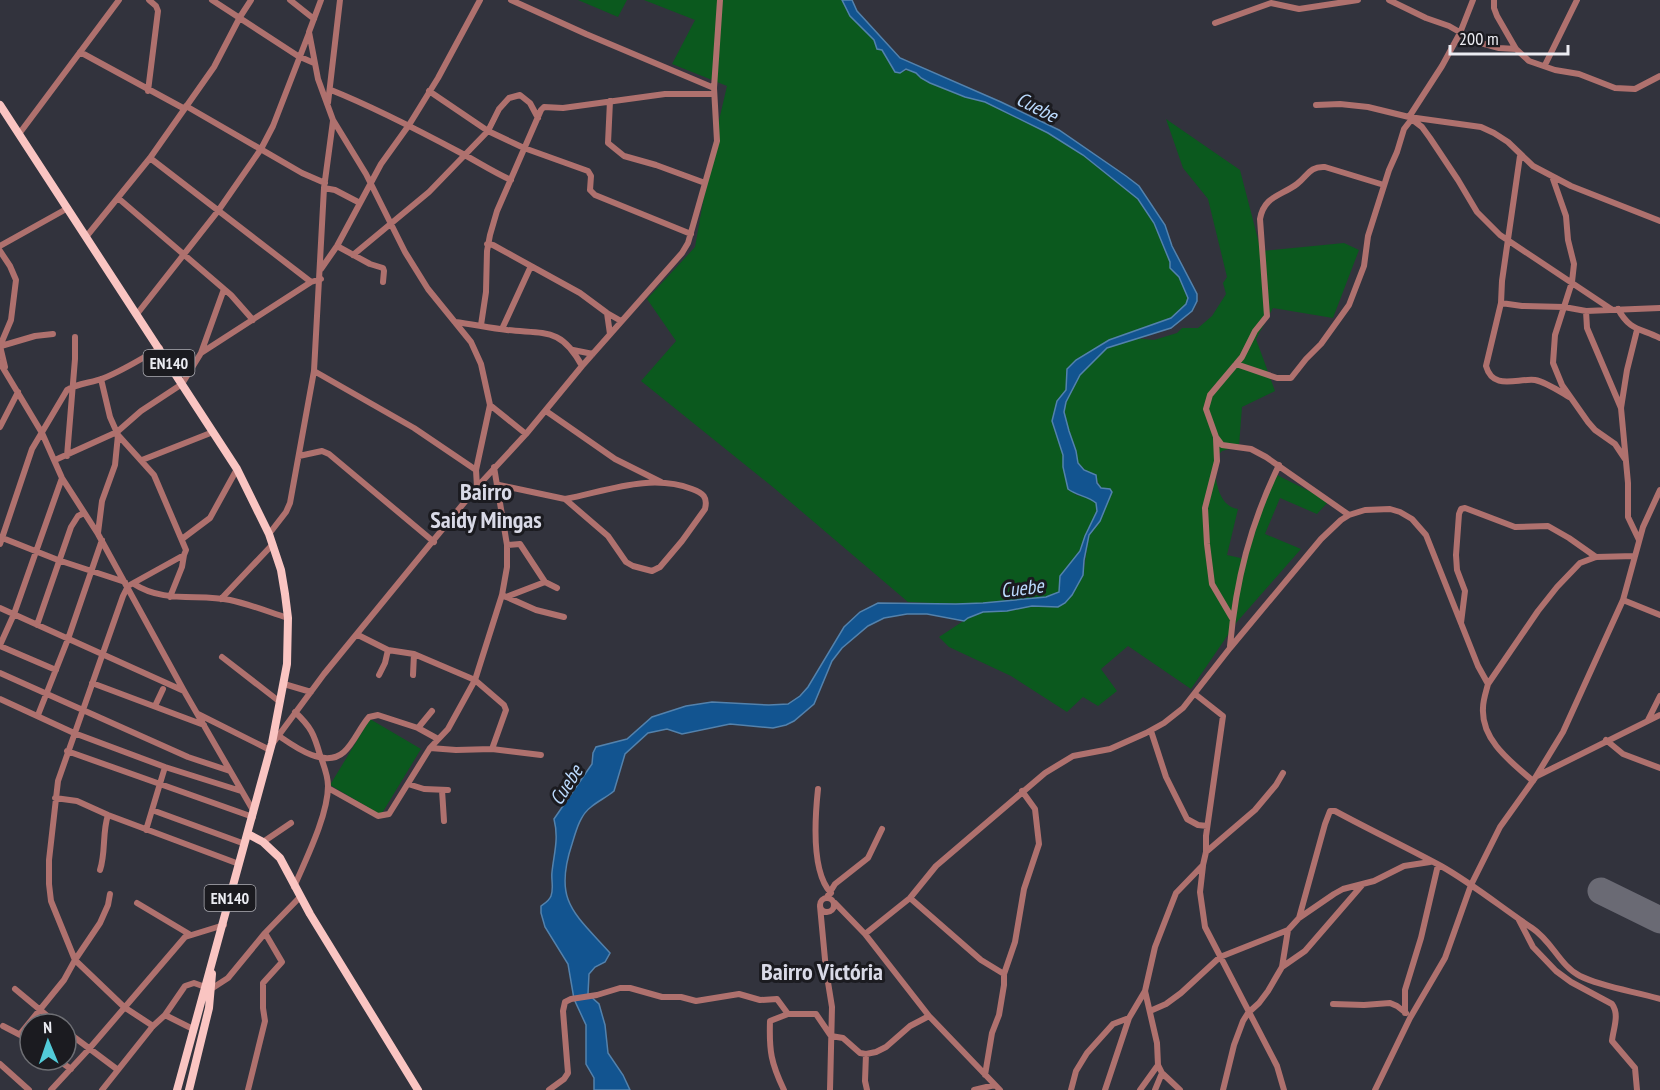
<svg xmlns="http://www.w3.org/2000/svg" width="1660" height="1090" font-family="'PT Sans Narrow',sans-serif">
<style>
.green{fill:#0b591e}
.water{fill:#125490;stroke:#5382ad;stroke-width:1.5}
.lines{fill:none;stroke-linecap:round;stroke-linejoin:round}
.runway{stroke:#6a6a74;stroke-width:27}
.minor{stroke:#af716e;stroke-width:6}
.major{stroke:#fac5c2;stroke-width:8}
.labels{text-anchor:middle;stroke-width:6;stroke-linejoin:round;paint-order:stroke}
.shield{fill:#1b1b20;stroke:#adadb3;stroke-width:1.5}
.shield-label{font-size:16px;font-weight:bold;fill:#ebecf2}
.water-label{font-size:20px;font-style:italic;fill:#bcdbfe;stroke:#1b1b20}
.district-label{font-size:24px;font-weight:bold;fill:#d9dae7;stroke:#1b1b20}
</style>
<rect width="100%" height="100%" fill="#32333d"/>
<path class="green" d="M578 0H627L618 17Z
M644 0H842L850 16 874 40 877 48 882 50 895 72 911 70 930 83 965 97 985 102 1048 133 1083 155 1138 199 1154 223 1170 262 1171 268 1179 277 1188 298 1186 304 1171 318 1109 340 1076 360 1067 369 1066 390 1057 401 1053 421 1063 455V467L1076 495 1091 498 1096 503 1097 511 1085 536 1080 551 1060 576 1059 592 1046 597 983 603 956 604 908 602 774 488 641 381 676 341 647 299 695 247 713 146 727 86 672 64 695 20Z
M1166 119 1240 170 1261 251 1344 243 1359 250 1333 318 1273 308 1256 339 1275 391 1242 407 1239 446 1222 451 1214 459C1215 477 1217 506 1238 509L1227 555 1245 559 1273 473 1329 501 1317 514 1280 498 1265 534 1301 549 1236 623 1191 689 1128 646 1101 669 1117 691 1098 706 1083 697 1067 712 1011 676 949 647 939 637 968 618 983 612 1007 611 1032 606 1048 607 1072 595 1083 575 1089 535 1098 525 1112 492 1110 489 1101 488 1097 480 1077 463 1076 451 1069 431 1064 412 1066 402 1080 375 1107 347 1134 338 1154 340 1177 333 1182 328H1198L1212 316 1226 294 1223 283 1227 277 1208 199 1183 168Z
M370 719 421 749 381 815 330 785Z"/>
<path class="water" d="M842 0H852L857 11 900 58 1001 102 1059 130 1126 176 1139 186 1165 225 1172 246 1197 294V301L1192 311 1171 328 1107 348 1080 375 1066 402 1064 412 1069 431 1076 451 1078 463 1084 470 1096 475 1097 483 1101 488 1110 489 1112 492 1100 521 1089 535 1084 560 1083 575 1072 595 1065 603 1058 607 1032 606 1007 611 983 612 968 618 964 621 927 614H907L884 618 868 626 842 648 832 661 814 704 794 721 786 725 773 728 730 724 682 734 667 729 648 733 625 754 614 791C607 797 598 801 591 807 580 815 576 831 572 844 553 901 574 913 610 953L605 962 595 967 589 974 588 994 599 1004 605 1025 608 1053 623 1075 630 1090H594V1078L586 1064V1025L574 999 568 964 545 927 541 913V906C545 903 549 901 551 896 554 888 551 880 552 872 554 853 559 839 554 819L592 764 593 753 596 747 627 739 652 717 686 706 712 702 769 705 788 704 800 696 808 687 844 627 860 612 878 603 956 604 983 603 1046 597 1059 592 1060 576 1080 551 1085 536 1097 511 1096 503C1088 496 1077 496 1068 489L1063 467V455L1052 421 1057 401 1066 390 1067 369 1076 360 1109 340 1171 318 1186 304 1188 298 1179 277 1170 268V262L1154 223 1138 199 1083 155 1048 133 985 102 965 97 930 83 921 78 916 73 906 69 900 73 895 72 882 50 877 49 874 40 850 16Z"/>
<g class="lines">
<path class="runway" d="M1601 891 1660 920"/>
<path class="minor" d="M212 0 298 56 314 63
M290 0 314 19
M321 0 309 32 318 79 333 120 366 174 405 252 428 289 471 342 481 364 490 405 476 470 477 487
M511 0 586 34 714 88
M1389 0 1426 18 1449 26 1477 42 1499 48 1516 49
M1473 0 1460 33 1442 66 1409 117 1422 127 1430 138 1458 180 1477 212 1500 235 1611 309
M1494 0V8L1497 16 1516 49 1529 61 1555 70 1579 74 1615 88 1635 89 1660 76
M1215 23 1271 3 1299 9 1358 0
M80 52 183 108
M1545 65 1577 0
M331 90C376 108 418 130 461 153 478 162 493 172 511 180
M148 91 158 11 156 6 149 0
M429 91 488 131 524 148 588 171 591 176 590 190 595 195 691 234
M610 101 608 143 624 156 656 165 705 183
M328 103 340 0
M1316 105 1340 104 1368 107 1409 117 1481 127 1494 133 1508 142 1533 166 1571 186 1660 221
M186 106 302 173 325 183
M19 134 119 0
M1520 156 1502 281 1501 303 1486 366C1493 391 1517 378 1535 380 1546 382 1559 391 1569 397
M150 158 311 282
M1552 176 1566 216 1568 240 1574 264 1572 282 1555 335 1553 363 1562 385 1588 422 1595 430 1615 444 1625 459
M324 188 335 190 360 203
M118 198 231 295 253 320
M86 237 150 158 214 67 240 17 251 0
M487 244 493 245 580 293 607 313 621 321
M0 246 68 208
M337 246 370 264 383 268 384 271 383 282
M0 251 10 266 16 280 11 320 0 346 5 367
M353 255 429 192 488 131 499 109 509 98 520 95 530 103 538 118
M321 269 337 246 381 164 409 125 438 78 480 0
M1501 303 1522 306 1564 307 1586 311 1660 308
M1618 309C1630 331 1640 328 1660 338
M1586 311 1587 328 1621 408
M607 313 610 334
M137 314 218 211 261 149 273 126 309 33
M455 322C472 324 489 328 507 330 545 334 561 327 582 366
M481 325 486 292 487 251 490 235 497 211 541 110 544 107 563 108 665 94H714
M502 329 531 266
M1637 330 1627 370 1621 408 1628 483V517L1639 540
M1 346 35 336 53 334
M573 350 593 354
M201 353 224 289
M0 363 42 433 62 478 98 534 184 691 254 812
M169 364 193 362
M1236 364 1277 378H1291L1306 359 1321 344 1349 305 1364 266 1368 236 1389 170 1397 152 1404 129 1411 120
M314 371 414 428 476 470
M101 379 110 417 118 435 154 475 186 550 184 555 128 586 123 596 58 781 49 860V884L51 901 75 960 124 1007 153 1026
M490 405 526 434
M546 411 615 459 661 482
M0 427 18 392
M1216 438 1217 461 1205 508 1207 544 1212 584 1232 618
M67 456 75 359V337
M299 456 322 451 329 454 434 542
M55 460 117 432 141 411 182 384 201 353 311 282 321 279
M142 460 213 432
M494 467 507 545V567L502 595 475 680 448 729 430 748 456 750 492 749 541 755
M499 485 565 499 608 536 626 562 633 566 652 571 660 567 682 541 705 509C708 497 703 493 692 489 650 473 607 491 565 499
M1349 515 1266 457 1251 449 1222 445 1216 437 1206 409 1210 395 1242 357 1255 331 1267 316 1260 219C1264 196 1281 196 1297 184 1308 176 1309 166 1325 167L1384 185
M98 533 102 501 115 465 118 435
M269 534 286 512 290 503 314 371 324 188 333 121
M0 537 58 560 125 582
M182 539 210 518 237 469
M0 544 32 449 67 390C77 383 92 383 104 378 124 370 141 359 160 348
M507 545 520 544 545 582 557 588
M134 584C163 603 197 594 230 600 249 604 269 612 288 618
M502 595 536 610 564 617
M170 597 182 567 184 555
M506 597 545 582
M221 599 273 544
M1623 600 1660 615
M0 608 184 691
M1461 623 1465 591 1457 570 1456 555 1459 514 1461 509 1465 508 1515 527 1548 526 1569 538 1596 557
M37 625 71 527 78 516 84 513
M358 635 388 650 414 654 475 680 504 705 506 710 492 749
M0 645 14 614 62 478
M0 646 56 670
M1230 646C1236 580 1250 525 1279 465
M222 657 280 702
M0 673 188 757 230 771
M379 675 385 663 388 650
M413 675 414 654
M92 683 204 725
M284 684 311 692
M1488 684C1486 692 1483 700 1483 708 1481 740 1511 762 1533 781
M1195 694 1223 716 1206 836V852
M0 699 74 733 165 767 241 791
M155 706 163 689
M198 714 270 750
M38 715 68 639 102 540
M1648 720 1660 696
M418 728 438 739
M1151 731 1166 777 1187 819 1198 825 1207 826
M279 736C295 747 325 769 344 752 354 743 360 727 369 717L378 715 418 728 432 711
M1606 740 1623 754 1660 768
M273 743 324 674 477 487 526 434 582 366 682 253 688 243 717 141 714 88 720 0
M67 751 253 817
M1537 776 1660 715
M408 784 424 789 448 790
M328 788 378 816 389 814 430 748
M818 789C815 817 811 872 831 893
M442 790 444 821
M55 798 77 801 108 815 239 864
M152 810 245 844
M146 830 165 767
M263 842 291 823
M1203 866 1200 892 1205 927 1277 1066 1284 1090
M100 870C106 852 102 833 108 815
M294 887C306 859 328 815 328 786 328 775 324 766 320 755 314 734 311 727 295 712
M827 897 835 884 868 858 882 829
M820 905a7 7 0 1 1 14 0a7 7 0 1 1-14 0Z
M910 898 981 960 1004 974
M137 903 189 934
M835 903 865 934 929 1016 1000 1090
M820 906 826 970 832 1007 830 1090
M1299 918 1325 824 1330 811H1335C1370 830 1406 847 1441 866 1473 884 1502 908 1532 928 1552 941 1560 966 1580 976 1605 988 1634 991 1660 999
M1519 920 1533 947 1556 971 1571 982 1612 1004C1620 1015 1613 1029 1612 1041L1635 1068 1637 1090
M865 934 910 898 936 866 1045 773 1073 756 1110 749 1146 733 1164 723 1183 708 1230 648 1321 539 1341 520 1349 515 1365 510 1390 509 1400 512 1412 519 1426 535 1478 666 1488 684 1538 611 1557 587 1580 563 1596 557 1635 556
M1282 967 1305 951 1363 884
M15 989 57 1024
M1145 991 1157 1043 1158 1065 1162 1073 1180 1090
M1333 1004 1364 1005 1390 1003 1397 1006 1406 1013
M1150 1011 1166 1004 1181 993 1220 957 1288 930 1299 918 1334 894 1343 889 1374 881 1404 866 1430 862
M1405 1013V990L1421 938 1438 865
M165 1015 193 1029
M3 1026 30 1040
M66 1031 118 1070
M21 1033 64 980 75 960 100 923 108 905 110 894
M866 1054 865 1081 867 1090
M58 1060 71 1069
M0 1064 29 1090
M985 1075 992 1033 999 1015 1004 985V974L1015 942 1024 889 1039 844 1035 809 1022 791
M51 1090 89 1049 185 937 224 925
M102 1090 153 1026 165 1015 185 986 194 983 211 989 228 978 265 933 300 897
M248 1090 265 1021 263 1008V983L282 962 265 933
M549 1090 564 1079 568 1073 563 1011 565 1002 571 999 597 995 620 988H630L662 997H681L696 1001 739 994 760 1000 777 999 788 1014H816L831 1036 843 1038 860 1053 866 1054 876 1052 886 1047 910 1026 929 1016
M784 1090C771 1063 769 1051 770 1021L788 1014
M974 1090 995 1085
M1071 1090 1076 1071 1087 1053 1113 1024 1129 1018 1145 991 1155 947 1176 893 1203 865 1206 852 1255 810 1276 785 1283 773
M1105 1090 1129 1018
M1140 1090 1158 1065
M1155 1090 1162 1073
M1223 1090 1234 1045 1243 1021 1248 1013 1259 1003 1268 991 1282 967 1288 930
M1375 1090 1410 1018 1445 958 1471 885 1500 827 1535 778 1563 732 1623 600 1643 527 1660 490"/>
<path class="major" d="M0 105 237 469 269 534 281 570 285 594 288 618 287 664 272 743 177 1090
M248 834 263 842 280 858 310 914 418 1090
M189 1090 209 1008 212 974"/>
</g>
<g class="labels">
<g class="shield">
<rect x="143.5" y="350" width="51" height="26" rx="4.5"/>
<rect x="204.5" y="885" width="51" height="26" rx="4.5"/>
</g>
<g class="shield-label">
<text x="169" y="369">EN140</text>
<text x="230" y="904">EN140</text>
</g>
<g class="water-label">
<text transform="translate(1037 107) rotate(27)" y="7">Cuebe</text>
<text transform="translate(1022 588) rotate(-7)" y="7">Cuebe</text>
<text transform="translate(566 785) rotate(-57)" y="7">Cuebe</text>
</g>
<g class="district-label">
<text x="486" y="500">Bairro<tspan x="486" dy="28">Saidy Mingas</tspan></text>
<text x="822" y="980">Bairro Victória</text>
</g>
</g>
<g transform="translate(48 1042) rotate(358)"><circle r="28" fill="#1b1b20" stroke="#6e6f74" stroke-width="1.5"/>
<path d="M0-4.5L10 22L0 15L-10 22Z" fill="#52cbd9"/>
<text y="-9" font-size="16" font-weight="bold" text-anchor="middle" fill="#ebecf2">N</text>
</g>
<path d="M1450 45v9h118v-9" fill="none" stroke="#ebecf2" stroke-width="3"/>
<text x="1459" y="45" font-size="18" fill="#ebecf2" stroke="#1b1b20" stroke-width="4.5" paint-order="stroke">200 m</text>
</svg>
